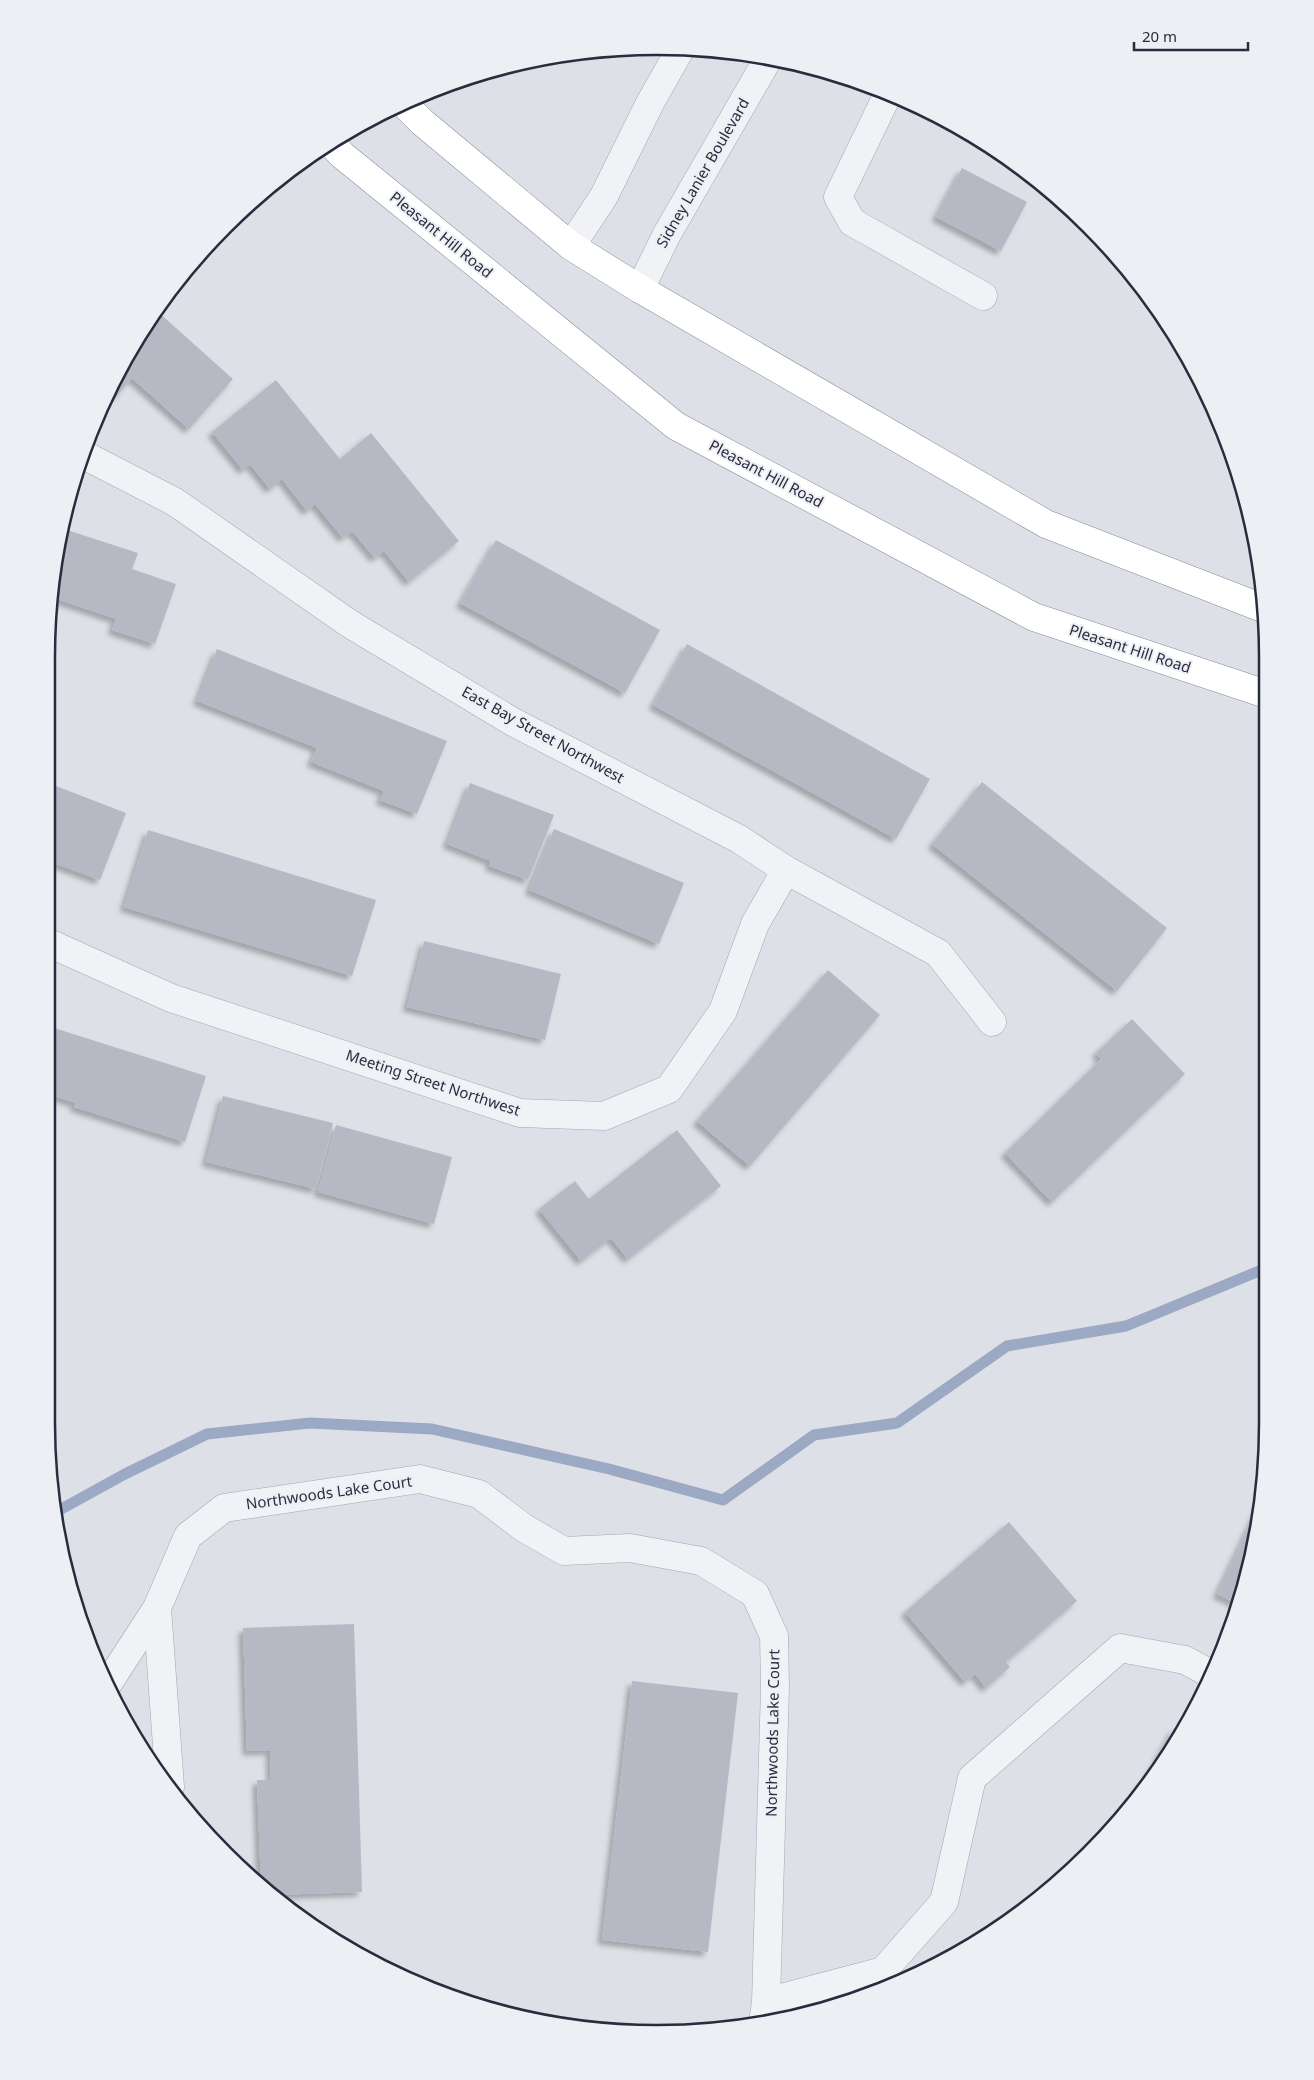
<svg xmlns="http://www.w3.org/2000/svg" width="1314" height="2080" font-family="'Noto Sans',sans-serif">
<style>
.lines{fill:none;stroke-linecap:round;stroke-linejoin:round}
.stream{stroke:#9ba9c5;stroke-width:11}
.building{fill:#b6b9c3;filter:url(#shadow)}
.street-casing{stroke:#a4a7b1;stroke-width:29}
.highway-casing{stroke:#868c9d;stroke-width:29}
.street{stroke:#f1f2f5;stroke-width:28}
.highway{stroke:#fff;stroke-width:28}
.labels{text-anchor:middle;stroke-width:4;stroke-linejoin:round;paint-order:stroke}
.street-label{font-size:15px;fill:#282d3d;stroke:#edeff5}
.rim{fill:none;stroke:#282d3d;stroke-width:2.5}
</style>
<defs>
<filter id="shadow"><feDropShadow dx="-4.5" dy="4.5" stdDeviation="2.5" flood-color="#0004"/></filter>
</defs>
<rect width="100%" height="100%" fill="#dee0e7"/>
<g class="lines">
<path class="stream" d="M54 1513 125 1474 207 1434 310 1423 432 1429 609 1469 723 1500 814 1435 897 1423 1007 1346 1126 1326 1264 1269"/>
</g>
<path class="building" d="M962 168 1027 202 1001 251 936 217Z
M157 311 233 379 189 429 132 378 117 396 111 391Z
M276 380 340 459 371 433 459 541 409 582 384 551 375 558 352 531 343 538 315 504 307 511 282 479 270 489 250 464 243 470 212 432Z
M64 529 138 553 132 569 176 584 155 644 112 630 116 619 51 597V578Z
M496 540 660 630 625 693 460 603Z
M687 644 930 779 896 839 653 705Z
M217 649 447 741 417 814 380 800 384 791 311 762 317 748 197 701Z
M982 782 1167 928 1117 991 932 844Z
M470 783 554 815 528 880 489 866 491 861 447 844Z
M51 784 126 813 100 880 51 862Z
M554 829 684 883 659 944 529 890Z
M148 830 376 900 352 976 124 907Z
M424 941 561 974 545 1040 407 1007Z
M828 970 880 1015 750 1166 697 1121Z
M1132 1019 1185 1074 1052 1202 1005 1153 1101 1059 1096 1053Z
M51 1027 206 1076 185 1142 74 1107 76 1103 51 1095Z
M223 1096 333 1123 316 1189 206 1162Z
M336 1125 452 1157 434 1224 318 1192Z
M677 1130 721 1186 628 1259 611 1238 581 1261 539 1209 575 1181 589 1199Z
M1258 1508 1261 1509 1236 1603 1217 1594Z
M1009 1522 1077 1601 1006 1662 1010 1667 986 1688 975 1674 965 1682 905 1612Z
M354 1624 362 1892 271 1895 261 1886 257 1780H271L270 1750 247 1751 243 1628Z
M632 1681 738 1693 708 1952 602 1940Z
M1174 1728 1178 1731 1141 1795 1132 1805Z"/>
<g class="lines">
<g class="street-casing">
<path id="street" d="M888 94 838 197 852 222 983 296
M571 246 604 196 650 103 681 48
M640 289 667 234 768 59
M84 455 175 502 350 624 513 722 739 839 786 870 938 953 992 1022
M51 944 171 998 520 1113 604 1116 669 1089 723 1011 755 924 786 870
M157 1608 170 1787
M109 1682 157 1608 188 1536 224 1508 420 1479 479 1494 524 1528 564 1551 630 1548 701 1561 755 1594 774 1636 775 1687 766 2002 763 2023
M766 2002 883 1971 944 1902 972 1778 1120 1648 1185 1660 1211 1674"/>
</g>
<g class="highway-casing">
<path id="highway" d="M404 104 422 122 571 246 640 289 1046 524 1265 609
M331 143 342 155 676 426 1034 617 1266 694"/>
</g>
<use href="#street" class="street"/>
<use href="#highway" class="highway"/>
</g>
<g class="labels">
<g class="street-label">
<text transform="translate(703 173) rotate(-60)" y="5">Sidney Lanier Boulevard</text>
<text transform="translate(441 235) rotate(39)" y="5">Pleasant Hill Road</text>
<text transform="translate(766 474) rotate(28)" y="5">Pleasant Hill Road</text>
<text transform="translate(1130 649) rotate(18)" y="5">Pleasant Hill Road</text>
<text transform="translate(543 735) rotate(29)" y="5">East Bay Street Northwest</text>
<text transform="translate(433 1083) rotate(18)" y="5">Meeting Street Northwest</text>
<text transform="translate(329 1493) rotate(-8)" y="5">Northwoods Lake Court</text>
<text transform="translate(773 1733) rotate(-89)" y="5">Northwoods Lake Court</text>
</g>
</g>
<path d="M0 0H1314V2080H0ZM657 55H657A602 602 0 0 1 1259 657V1423A602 602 0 0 1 657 2025H657A602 602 0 0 1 55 1423V657A602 602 0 0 1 657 55Z" fill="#edeff5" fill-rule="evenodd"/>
<path class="rim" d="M657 55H657A602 602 0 0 1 1259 657V1423A602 602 0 0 1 657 2025H657A602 602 0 0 1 55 1423V657A602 602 0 0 1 657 55Z"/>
<path d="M1134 42v8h114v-8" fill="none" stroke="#282d3d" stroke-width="2.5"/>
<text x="1142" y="42" font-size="15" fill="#282d3d" stroke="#edeff5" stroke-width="4" paint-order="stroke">20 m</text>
</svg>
